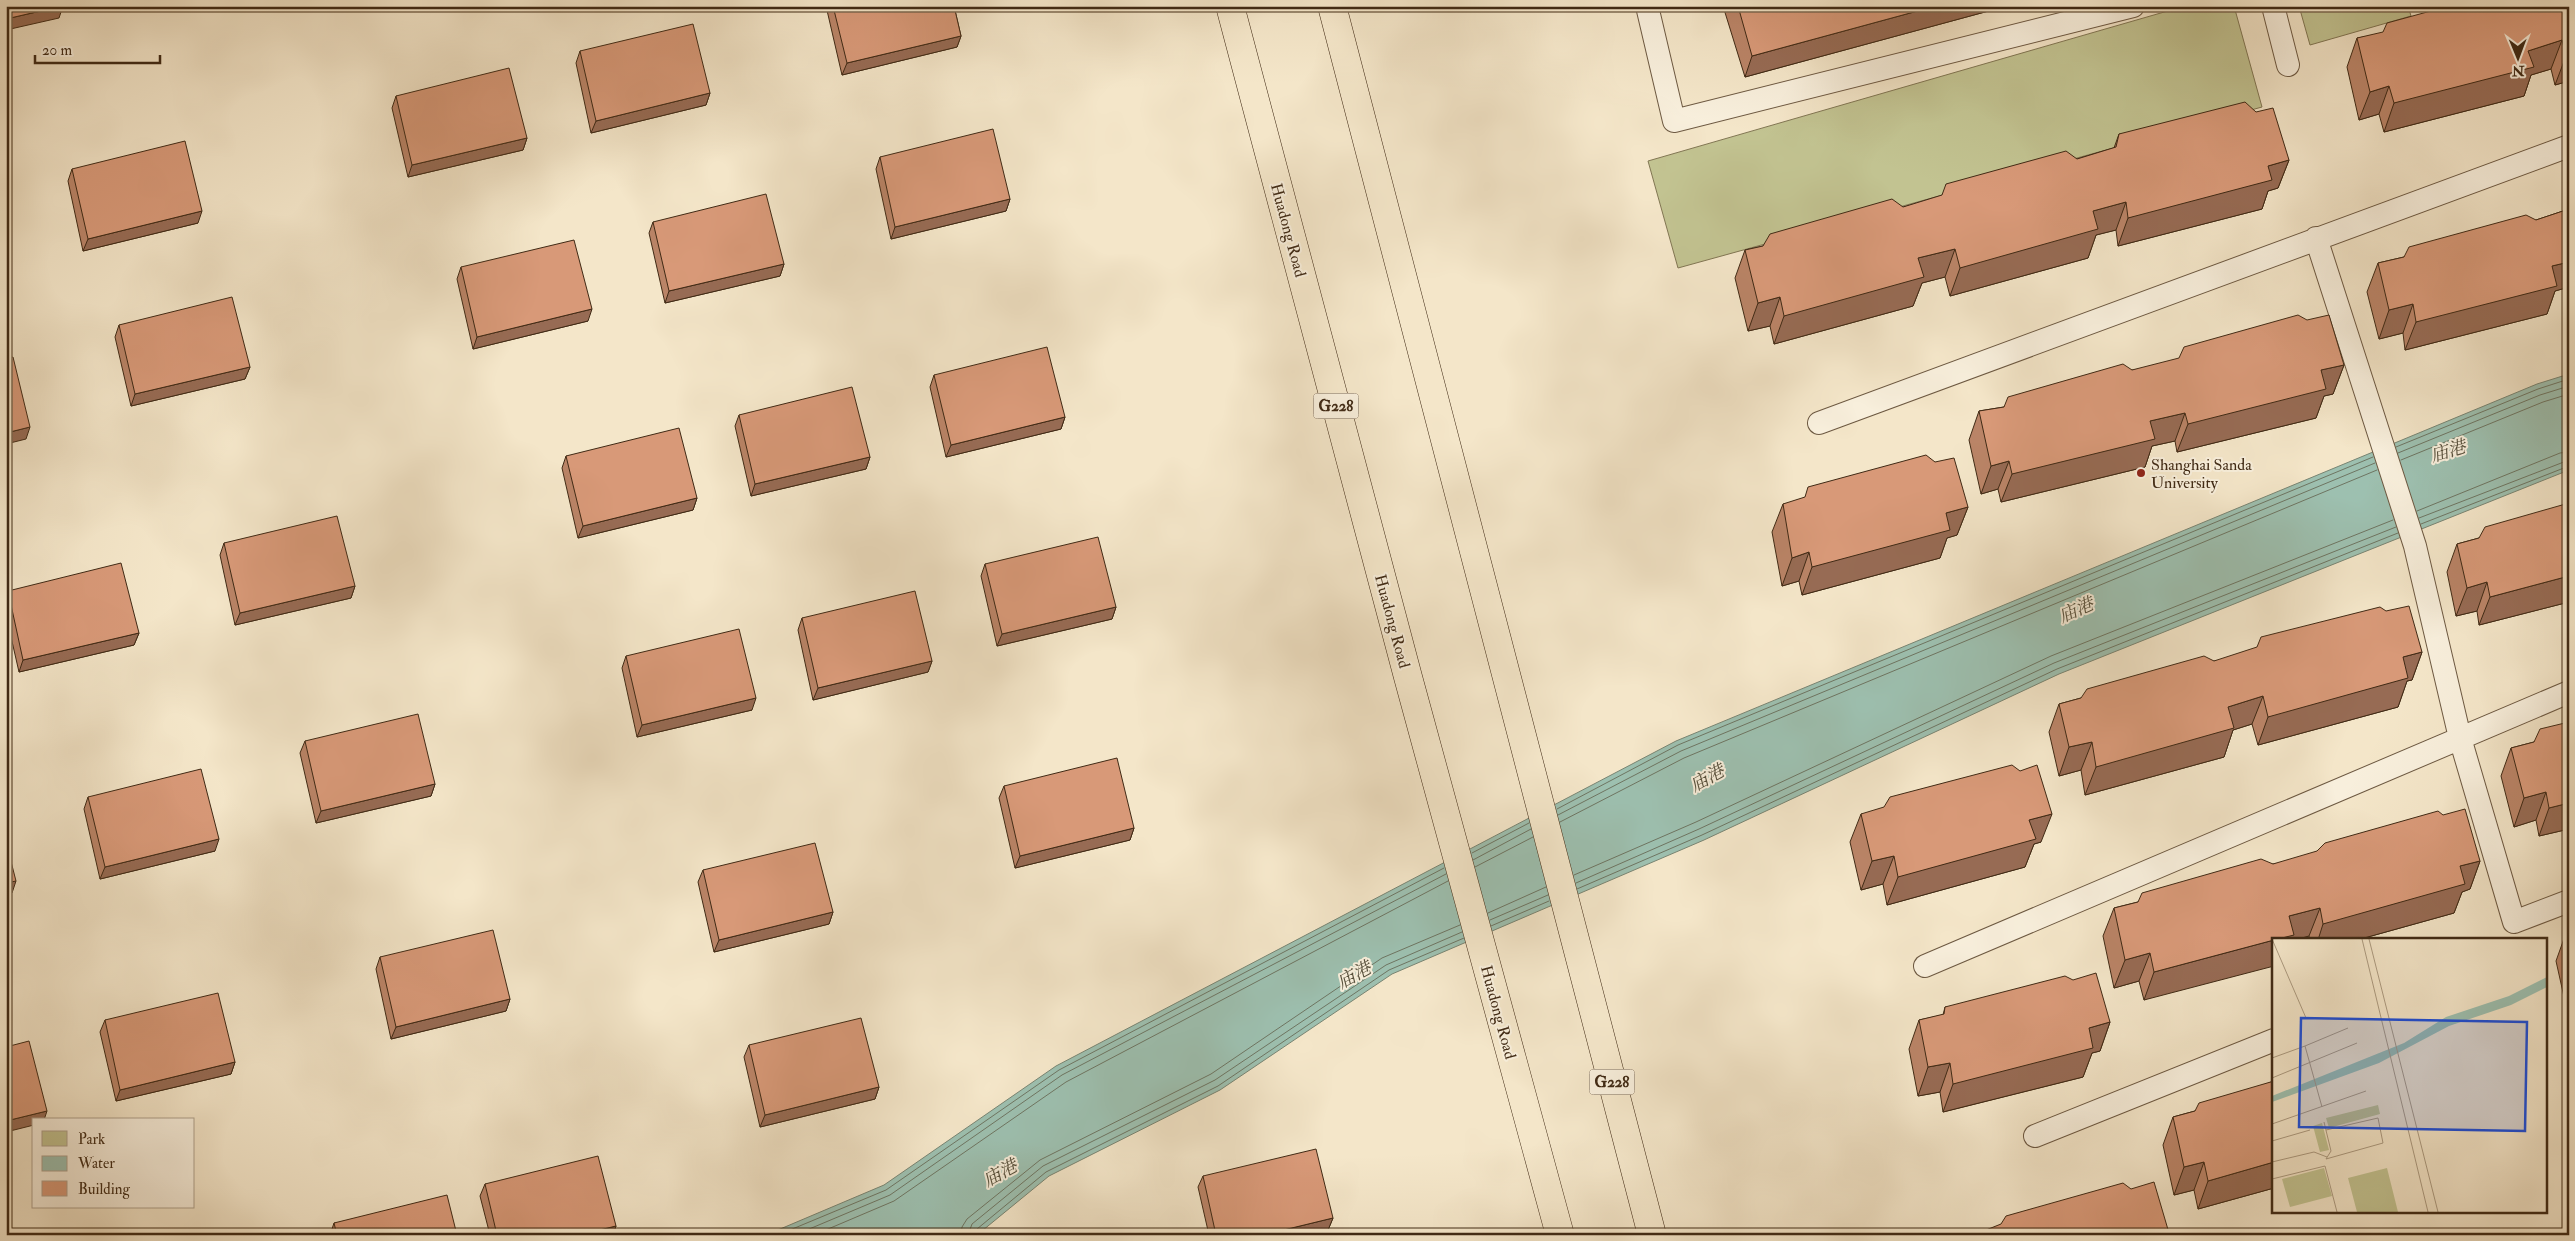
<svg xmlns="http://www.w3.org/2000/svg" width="2575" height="1241" font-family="'IM FELL Double Pica','Noto Serif SC',serif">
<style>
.green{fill:#c2c391;stroke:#817653}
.water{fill:#9dc0b0;stroke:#788472}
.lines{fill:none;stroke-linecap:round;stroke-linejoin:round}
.shore{stroke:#6e7562;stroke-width:1}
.service-casing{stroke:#6d5942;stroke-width:24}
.trunk-casing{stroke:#402a15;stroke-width:29}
.service{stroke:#f8efdc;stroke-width:22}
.trunk{stroke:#f4e6c9;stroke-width:28}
.wall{fill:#ba8467;stroke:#402a15}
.shaded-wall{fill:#976b54;stroke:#402a15}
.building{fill:#d89978;stroke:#402a15}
.poi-dot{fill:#8f2418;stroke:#f8efdc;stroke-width:2}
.labels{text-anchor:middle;stroke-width:4;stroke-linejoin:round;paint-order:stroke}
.shield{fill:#f8efdc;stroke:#776551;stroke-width:1}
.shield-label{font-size:15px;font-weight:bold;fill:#402a15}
.street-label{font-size:16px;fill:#402a15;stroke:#f8efdc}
.poi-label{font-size:16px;fill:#402a15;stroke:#f8efdc;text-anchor:start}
.water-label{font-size:18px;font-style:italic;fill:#57503c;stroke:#f8efdc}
.inset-road{fill:none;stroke:#ac9b81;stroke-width:1}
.view{fill:#1d4ed8;fill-opacity:0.15;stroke:#1d4ed8;stroke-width:2.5}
.inset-edge{fill:none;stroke:#402a15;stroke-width:2.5}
</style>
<rect width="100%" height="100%" fill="#f4e6c9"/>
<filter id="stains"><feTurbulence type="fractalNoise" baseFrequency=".004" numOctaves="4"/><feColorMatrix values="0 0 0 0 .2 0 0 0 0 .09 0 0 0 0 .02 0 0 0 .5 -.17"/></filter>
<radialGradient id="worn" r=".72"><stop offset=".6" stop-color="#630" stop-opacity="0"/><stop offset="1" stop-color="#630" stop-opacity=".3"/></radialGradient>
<path class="green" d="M2185 6H2234L2262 107 1678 268 1648 161Z
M2299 6H2408L2411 16 2310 45Z"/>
<path class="water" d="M2569 374V470L2059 674 1704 840 1392 974 1220 1090 1049 1176 977 1235H766L884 1185 1056 1066 1676 741 2537 384Z"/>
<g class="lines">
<path class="shore" d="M2396 447 2538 389 2569 379
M2398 453 2540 395 2569 386
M2401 460 2543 402 2569 394
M2417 511 2560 453 2569 452
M2419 518 2569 460
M2421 524 2569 466
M1557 809 1678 745 2373 457
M1558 815 1681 751 2375 463
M1560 822 1684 758 2377 470
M1472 853 1529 823
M1473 860 1531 829
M1475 867 1533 837
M1574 875 1696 822 2051 656 2393 520
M1576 883 1699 829 2054 663 2396 527
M1577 889 1702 835 2057 669 2398 533
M1488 913 1546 887
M1490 920 1548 895
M1491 926 1549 901
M778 1235 886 1190 1059 1070 1444 868
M795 1235 890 1195 1062 1075 1446 874
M814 1235 894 1201 1066 1082 1448 881
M961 1235 962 1227 967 1219 1040 1160 1211 1074 1382 958 1460 925
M968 1235 972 1224 1043 1166 1215 1080 1386 965 1462 932
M975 1235 977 1229 1046 1172 1218 1086 1389 970 1464 938"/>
<g class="service-casing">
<path id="service" d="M1647 6 1674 121 2133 6
M2273 6 2288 65
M2316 238 2415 546 2460 738 2514 922 2569 901
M1819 423 2569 146
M1925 966 2569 692
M2035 1136 2274 1040"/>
</g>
<g class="trunk-casing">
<path id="trunk" d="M1230 6 1408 677 1560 1235
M1332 6 1652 1235"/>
</g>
<use href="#service" class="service"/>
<use href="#trunk" class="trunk"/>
</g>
<path class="wall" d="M826 6H954L961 36 957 47 842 75Z
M1723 6H2007L1745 77Z
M2569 6V81L2555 85 2551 69 2531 75 2524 96 2384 132 2379 114 2359 120 2347 67 2357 38Z
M580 51 710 93 706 105 591 133 576 63Z
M396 96 527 138 523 150 408 177 392 108Z
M2119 134 2289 160 2278 188 2268 191 2262 209 2118 246 2116 230 2096 235 2088 258 1950 296 1945 277 1922 283 1913 306 1774 344 1770 326 1748 331 1735 278 1745 250 1763 246 2077 159 2114 148Z
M880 157 1010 199 1006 211 891 239 876 169Z
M72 169 198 223 83 251 68 181Z
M2569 209V287L2555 291 2547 314 2405 350 2403 333 2379 339 2367 292 2378 263 2404 257 2536 220Z
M653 222 784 264 780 276 665 303 649 233Z
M461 267 588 321 473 349 457 279Z
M119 325 250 367 245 379 131 406 115 337Z
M2344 365 2333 394 2324 396 2316 418 2177 452 2175 441 2152 446 2145 467 2001 502 1998 489 1981 494 1969 440 1979 411 2004 407 2132 370Z
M934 375 1065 417 1061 429 946 457 930 387Z
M739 415 870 457 866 469 751 496 735 426Z
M566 456 697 498 693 510 578 538 562 468Z
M2569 503V602L2479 625 2477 611 2456 616 2447 572 2457 544 2479 538Z
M1783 504 1968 507 1957 535 1947 538 1940 558 1802 595 1799 581 1782 586 1772 532Z
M224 543 355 586 351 598 235 625 220 555Z
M985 564 1116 607 1112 619 997 646 981 576Z
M8 591 139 633 134 645 19 672 6 615V595Z
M802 618 932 661 928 672 813 700 798 630Z
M2422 652 2412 680 2407 681 2398 707 2258 745 2252 724 2233 730 2224 757 2085 795 2081 770 2059 776 2049 732 2059 704 2081 698 2214 661Z
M626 656 752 710 637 737 622 668Z
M2569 722V829L2539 836 2536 820 2514 827 2501 776 2511 748 2534 742Z
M305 741 435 784 431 796 316 823 300 753Z
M1004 786 1134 828 1130 840 1015 868 999 798Z
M88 797 215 851 100 879 84 809Z
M1861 814 2041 842 2034 844 2025 867 1887 905 1883 884 1861 890 1850 842Z
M2480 861 2470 889 2462 892 2454 913 2357 940H2310L2309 936 2274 940 2144 1000 2139 981 2114 988 2103 936 2114 908 2138 902 2273 864Z
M703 870 833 912 829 924 714 952 698 882Z
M2569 932V1005L2566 1006 2556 961 2566 933Z
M380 957 510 999 506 1011 391 1039 376 969Z
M1945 1007 2110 1022 2100 1051 2092 1053 2083 1077 1943 1112 1940 1092 1918 1096 1909 1049 1919 1020 1943 1015Z
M105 1020 235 1062 231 1074 116 1101 100 1032Z
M749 1045 879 1087 875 1099 760 1127 744 1057Z
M2274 1081V1188L2198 1209 2194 1190 2174 1195 2163 1145 2173 1117 2195 1111Z
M1203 1176 1333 1218 1328 1230 1308 1235H1209L1198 1187Z
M485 1184 616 1226 613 1235H490L480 1196Z
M334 1223 457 1235H330Z"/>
<path class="shaded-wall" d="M63 6 59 18 6 30V19Z
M1936 6H2007L1745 77 1752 56Z
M961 36 957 47 842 75 847 63Z
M2562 40 2551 69 2531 75 2524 96 2384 132 2394 103 2528 51Z
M2569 55V81L2555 85 2566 56Z
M2389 86 2379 114 2359 120 2370 92Z
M710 93 706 105 591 133 596 121Z
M527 138 523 150 408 177 412 165Z
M2289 160 2278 188 2268 191 2262 209 2118 246 2128 218 2268 166Z
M1010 199 1006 211 891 239 895 227Z
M2126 202 2116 230 2096 235 2088 258 1950 296 1960 268 2093 211Z
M202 211 198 223 83 251 88 239Z
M1955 249 1945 277 1922 283 1913 306 1774 344 1784 316 1918 258Z
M2569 262V287L2555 291 2547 314 2405 350 2416 322 2552 266Z
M784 264 780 276 665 303 669 291Z
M1780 297 1770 326 1748 331 1758 303Z
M2413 304 2403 333 2379 339 2389 310Z
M592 309 588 321 473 349 477 337Z
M2344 365 2333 394 2324 396 2316 418 2177 452 2188 424 2321 370Z
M250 367 245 379 131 406 135 394Z
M2185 413 2175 441 2152 446 2145 467 2001 502 2012 474 2150 421Z
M1065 417 1061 429 946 457 951 445Z
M30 427 26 439 6 444V433Z
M870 457 866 469 751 496 755 484Z
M2009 461 1998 489 1981 494 1991 466Z
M697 498 693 510 578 538 583 526Z
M1968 507 1957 535 1947 538 1940 558 1802 595 1812 567 1946 513Z
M1809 552 1799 581 1782 586 1792 558Z
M2569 576V602L2479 625 2490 597Z
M2487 582 2477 611 2456 616 2467 588Z
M355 586 351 598 235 625 240 613Z
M1116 607 1112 619 997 646 1002 634Z
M139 633 134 645 19 672 23 660Z
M2422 652 2412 680 2407 681 2398 707 2258 745 2268 717 2403 657Z
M932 661 928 672 813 700 818 688Z
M2263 696 2252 724 2233 730 2224 757 2085 795 2096 767 2228 707Z
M756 698 752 710 637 737 642 725Z
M2092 742 2081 770 2059 776 2069 747Z
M435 784 431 796 316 823 321 811Z
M2546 792 2536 820 2514 827 2524 798Z
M2569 803V829L2539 836 2549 808Z
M2052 814 2041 842 2034 844 2025 867 1887 905 1898 877 2029 820Z
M1134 828 1130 840 1015 868 1020 856Z
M219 839 215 851 100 879 105 867Z
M1894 856 1883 884 1861 890 1872 861Z
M2480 861 2470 889 2462 892 2454 913 2357 940H2318L2323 924 2460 866Z
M16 881 12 893 6 894V883Z
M2320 908 2309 936 2295 940H2276L2289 916Z
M833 912 829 924 714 952 719 940Z
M2274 940V966L2144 1000 2154 972Z
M2150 953 2139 981 2114 988 2125 960Z
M2569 998V1005L2566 1006Z
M510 999 506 1011 391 1039 396 1027Z
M2110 1022 2100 1051 2092 1053 2083 1077 1943 1112 1953 1084 2089 1028Z
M235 1062 231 1074 116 1101 120 1090Z
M1950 1063 1940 1092 1918 1096 1928 1067Z
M879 1087 875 1099 760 1127 765 1115Z
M47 1111 44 1120H34V1125L6 1132V1121Z
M2204 1162 2194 1190 2174 1195 2184 1167Z
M2274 1162V1188L2198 1209 2208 1181Z
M1333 1218 1328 1230 1308 1235H1263Z
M616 1226 613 1235H579Z"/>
<path class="building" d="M6 6H62L6 19Z
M833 6H954L961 36 847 63Z
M1738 6H1936L1752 56Z
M2449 6H2569V55L2566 56 2562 40 2528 51 2534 67 2394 103 2389 86 2370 92 2357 38 2383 32 2387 23Z
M693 24 710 93 596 121 580 51Z
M509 68 527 138 412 165 396 96Z
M2245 102 2256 112 2273 108 2289 160 2268 166 2272 180 2128 218 2126 202 2093 211 2098 229 1960 268 1955 249 1918 258 1924 277 1784 316 1780 297 1758 303 1745 250 1763 246 1770 234 1892 199 1903 207 1942 195 1946 184 2066 151 2077 159 2116 147 2119 134Z
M993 129 1010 199 895 227 880 157Z
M185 141 202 211 88 239 72 169Z
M766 194 784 264 669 291 653 222Z
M2569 209V262L2552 266 2557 286 2416 322 2413 304 2389 310 2378 263 2404 257 2409 247 2526 215 2536 220Z
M574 240 592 309 477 337 461 267Z
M232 297 250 367 135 394 119 325Z
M2298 315 2307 320 2329 315 2344 365 2321 370 2326 389 2188 424 2185 413 2150 421 2155 439 2012 474 2009 461 1991 466 1979 411 2004 407 2008 397 2123 364 2132 370 2179 358 2184 347Z
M1047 347 1065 417 951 445 934 375Z
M13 357 30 427 6 433V359Z
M852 387 870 457 755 484 739 415Z
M679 428 697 498 583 526 566 456Z
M1926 455 1935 462 1954 458 1968 507 1946 513 1950 530 1812 567 1809 552 1792 558 1783 504 1805 497 1808 487Z
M2569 503V576L2490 597 2487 582 2467 588 2457 544 2479 538 2485 527Z
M337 516 355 586 240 613 224 543Z
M1098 537 1116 607 1002 634 985 564Z
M121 563 139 633 23 660 8 591Z
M915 591 932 661 818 688 802 618Z
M2409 606 2422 652 2403 657 2408 678 2268 717 2263 696 2228 707 2234 728 2096 767 2092 742 2069 747 2059 704 2081 698 2087 689 2204 656 2214 661 2257 647 2261 637 2380 607 2386 611Z
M739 629 756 698 642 725 626 656Z
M418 714 435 784 321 811 305 741Z
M2569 722V803L2549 808 2546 792 2524 798 2511 748 2534 742 2540 729Z
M1117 758 1134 828 1020 856 1004 786Z
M2012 765 2020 771 2037 765 2052 814 2029 820 2036 839 1898 877 1894 856 1872 861 1861 814 1884 807 1890 797Z
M201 769 219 839 105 867 88 797Z
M2465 809 2480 861 2460 866 2465 884 2323 924 2320 908 2289 916 2294 935 2274 940 2154 972 2150 953 2125 960 2114 908 2138 902 2142 893 2261 859 2273 864 2317 851 2325 843 2438 811 2443 815Z
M6 842 16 881 6 883Z
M815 843 833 912 719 940 703 870Z
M493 930 510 999 396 1027 380 957Z
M2569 932V945L2566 933Z
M2096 973 2110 1022 2089 1028 2093 1048 1953 1084 1950 1063 1928 1067 1919 1020 1944 1014 1945 1007 2065 976 2073 980Z
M218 993 235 1062 120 1090 105 1020Z
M861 1018 879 1087 765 1115 749 1045Z
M29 1041 47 1111 6 1121V1047Z
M2274 1081V1162L2208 1181 2204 1162 2184 1167 2173 1117 2195 1111 2199 1103Z
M1316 1149 1333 1218 1263 1235H1216L1203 1176Z
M598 1156 616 1226 579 1235H497L485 1184Z
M2154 1182 2169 1233 2160 1235H1981V1232L2001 1224 2006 1216 2123 1183 2131 1189Z
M447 1195 457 1235H337L334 1223Z"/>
<circle class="poi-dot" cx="2141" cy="473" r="5"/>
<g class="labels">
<g class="shield">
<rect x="1313.5" y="393.5" width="45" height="25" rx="4"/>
<rect x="1589.5" y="1069.5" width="45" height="25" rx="4"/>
</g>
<g class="shield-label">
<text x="1336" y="411">G228</text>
<text x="1612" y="1087">G228</text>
</g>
<g class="street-label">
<text transform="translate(1289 230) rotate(75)" y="6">Huadong Road</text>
<text transform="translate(1393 621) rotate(75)" y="6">Huadong Road</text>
<text transform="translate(1499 1012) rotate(75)" y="6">Huadong Road</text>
</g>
<g class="poi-label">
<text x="2151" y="470">Shanghai Sanda<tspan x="2151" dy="18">University</tspan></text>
</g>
<g class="water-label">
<text transform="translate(2448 451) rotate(-17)" y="6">庙港</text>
<text transform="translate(2076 610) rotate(-24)" y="6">庙港</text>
<text transform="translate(1707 778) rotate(-29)" y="6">庙港</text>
<text transform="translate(1354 975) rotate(-29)" y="6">庙港</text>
<text transform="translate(1000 1173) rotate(-29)" y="6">庙港</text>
</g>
</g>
<g transform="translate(2272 938)">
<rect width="275" height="275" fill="#f4e6c9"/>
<path d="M106 167 108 176 57 190 54 180ZM50 185 57 212 48 214 41 188ZM52 230 60 258 18 269 10 241ZM115 230 126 274H85L76 240Z" fill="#c2c391"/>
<path d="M275 39V49L239 67 177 88 107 125 0 164V158L132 105 174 79 237 58Z" fill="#9dc0b0"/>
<path class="inset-road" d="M0 1 34 80M90 1 156 274M97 1 166 274M33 108 76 90M0 120 33 108 50 169M0 140 85 105M52 184 59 213 54 221M0 186 94 153M54 192 106 180 111 205 54 221M0 203 38 192M0 224 42 214 55 219M0 241 53 228 65 274"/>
<path class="view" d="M29 80 255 84 253 193 27 189Z"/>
<rect width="275" height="275" class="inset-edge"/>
</g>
<rect width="2575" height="1241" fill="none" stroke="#f4e6c9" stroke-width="25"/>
<rect x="8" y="8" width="2560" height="1226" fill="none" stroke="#402a15" stroke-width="2.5"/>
<rect x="12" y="12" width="2550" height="1216" fill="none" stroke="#402a15"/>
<rect x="32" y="1118" width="162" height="90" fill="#f8efdc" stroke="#aea08c"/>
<rect x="42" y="1131" width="25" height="15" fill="#c2c391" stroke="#aea08c"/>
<text x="78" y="1144" font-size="15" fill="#402a15">Park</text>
<rect x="42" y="1156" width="25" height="15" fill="#9dc0b0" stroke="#aea08c"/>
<text x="78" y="1168" font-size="15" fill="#402a15">Water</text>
<rect x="42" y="1181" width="25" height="15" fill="#d89978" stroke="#aea08c"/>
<text x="78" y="1194" font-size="15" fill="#402a15">Building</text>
<g transform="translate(2518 58) rotate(179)" stroke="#f8efdc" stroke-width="4" paint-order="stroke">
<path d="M0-4L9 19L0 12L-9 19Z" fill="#402a15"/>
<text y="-8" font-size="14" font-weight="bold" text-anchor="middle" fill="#402a15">N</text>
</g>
<path d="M35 55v8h125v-8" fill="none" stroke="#402a15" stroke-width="2.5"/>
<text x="42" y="55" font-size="15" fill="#402a15" stroke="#f8efdc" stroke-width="4" paint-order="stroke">20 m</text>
<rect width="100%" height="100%" filter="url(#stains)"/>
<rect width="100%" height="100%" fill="url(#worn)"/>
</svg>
